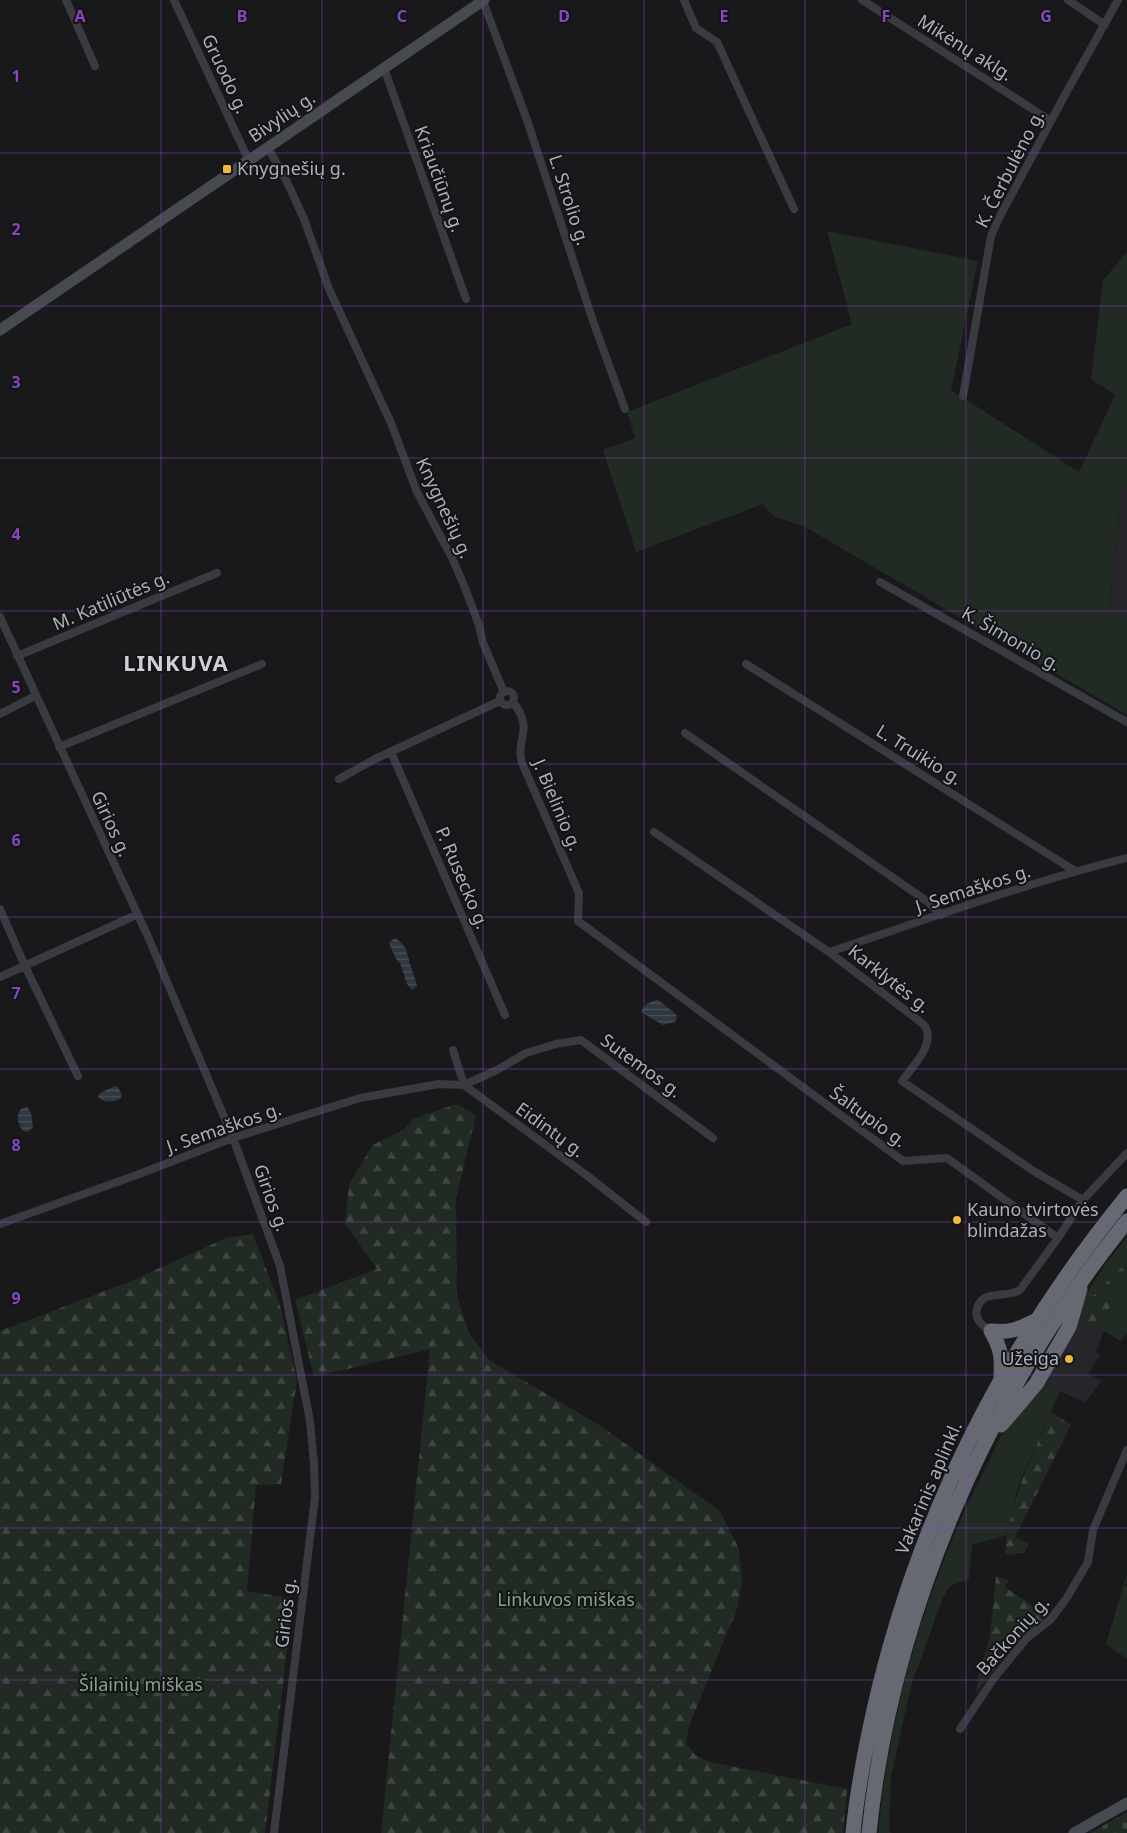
<svg xmlns="http://www.w3.org/2000/svg" width="1127" height="1833" font-family="'Noto Sans',sans-serif">
<style>
.built{fill:#262529}
.green{fill:#212a23}
.forest{fill:url(#forest-firs)}
.cemetery{fill:url(#cemetery-stones)}
.water{fill:url(#water-rules)}
.lines{fill:none;stroke-linecap:round;stroke-linejoin:round}
.street{stroke:#3a3b41;stroke-width:8}
.secondary{stroke:#484a51;stroke-width:11}
.highway{stroke:#676972;stroke-width:15}
.grid{fill:none;stroke:#8546be;stroke-width:1;stroke-opacity:0.55}
.poi-dot{fill:#f0b83d;stroke:#141417;stroke-width:2}
.labels{text-anchor:middle;stroke-width:4;stroke-linejoin:round;paint-order:stroke}
.street-label{font-size:18px;fill:#acb0bb;stroke:#141417}
.poi-label{font-size:18px;fill:#acb0bb;stroke:#141417;text-anchor:start}
.park-label{font-size:18px;fill:#84a587;stroke:#141417}
.district-label{font-size:22px;font-weight:bold;letter-spacing:1px;fill:#cdcfd7;stroke:#141417}
.grid-label{font-size:16px;text-anchor:middle;font-weight:bold;fill:#8546be;stroke:#141417;stroke-width:4;stroke-linejoin:round;paint-order:stroke}
</style>
<defs>
<pattern id="forest-firs" width="22" height="20" patternUnits="userSpaceOnUse" patternTransform="scale(1.25)"><rect width="22" height="20" fill="#212a23"/><path d="M5 1l3.5 6h-7zM16 11l3.5 6h-7z" fill="#3f4641"/></pattern>
<pattern id="cemetery-stones" width="16" height="16" patternUnits="userSpaceOnUse" patternTransform="scale(1.25)"><rect width="16" height="16" fill="#212a23"/><path d="M2 7V4a2 2 0 0 1 4 0v3zM10 15v-3a2 2 0 0 1 4 0v3z" fill="#3f4641"/></pattern>
<pattern id="water-rules" width="6" height="5" patternUnits="userSpaceOnUse" patternTransform="scale(1.25)"><rect width="6" height="5" fill="#2f3840"/><path d="M0 2.5h6" fill="none" stroke="#4a525a"/></pattern>
</defs>
<rect width="100%" height="100%" fill="#19191c"/>
<path class="built" d="M1122 486 1127 487V615L1109 610Z
M1078 1315 1104 1331 1096 1352 1100 1354 1088 1374 1102 1381 1085 1402 1049 1387 1026 1401 1019 1397 1067 1317Z"/>
<path class="green" d="M827 231 978 261 951 390 1079 472 1115 395 1091 379 1103 280 1127 252V487L1122 486 1109 610 1127 615V715L805 527 773 516 763 504 636 552 603 450 635 438 627 412 852 324Z
M1127 1237V1262L1091 1298 1087 1321 1078 1315V1308L1106 1263Z
M1127 1277V1334L1120 1341 1104 1331 1105 1323 1109 1319 1110 1297Z
M1049 1387 1060 1391 1018 1486 1007 1535 972 1545 969 1579 950 1586 942 1600 911 1686 891 1778 889 1828 891 1833H878C890 1710 926 1585 982 1475 992 1456 1000 1432 1014 1415 1024 1403 1036 1395 1049 1387Z
M1127 1573V1583L1124 1585 1127 1586V1659L1106 1644Z"/>
<path class="forest" d="M456 1104 476 1115 456 1198 457 1296 469 1333 489 1360 599 1425 720 1511 739 1549 742 1582 737 1609 689 1726 686 1743 695 1755 710 1762 847 1789 843 1833H381L430 1349 314 1377 295 1300 377 1269 345 1224 349 1184 373 1145 403 1130 413 1119Z
M253 1234 280 1305 297 1381 281 1484 256 1485 247 1591 293 1599 265 1833H0V1331L131 1281 226 1238Z
M1127 1262V1277L1110 1297 1109 1319 1105 1323 1104 1331 1087 1321 1091 1298Z
M1051 1412 1071 1425 1015 1537 1029 1544 1024 1553 1005 1555C1009 1502 1030 1460 1051 1412Z
M996 1576 1009 1580 1005 1587 1048 1616 1016 1643 976 1693 979 1673 990 1637Z"/>
<path class="cemetery" d="M1127 1812V1833H1090Z"/>
<path class="water" d="M395 938C409 946 407 957 412 970 413 975 416 980 417 986L412 990 407 984 400 963 396 959 389 943Z
M658 1000 676 1014 677 1018 675 1022 663 1025 641 1012C645 1004 650 1001 658 1000Z
M115 1086 118 1087 122 1095 120 1099C112 1102 105 1103 98 1097L100 1093Z
M27 1107 31 1113 33 1127 28 1132 23 1131C18 1124 15 1116 21 1109Z"/>
<g class="lines">
<path class="street" d="M66 0 95 66
M174 0 249 161
M684 0 696 28 717 42 794 209
M862 0 1051 121
M1068 0 1105 25
M483 1 527 120 594 324 625 409
M384 68 466 299
M268 148 287 182 304 219 329 289 391 423 417 492 453 560 465 588 479 625 483 643 504 692
M963 396 991 236 999 218 1066 93 1118 0
M880 582 1127 722
M0 617 149 939 233 1138 280 1266 310 1421 314 1464 315 1497 274 1833
M17 656 217 573
M746 664 1075 871
M500 698a7 7 0 1 1 14 0a7 7 0 1 1-14 0Z
M513 702C535 731 515 736 522 763L579 893 578 921 903 1161 947 1158 1058 1238 1020 1290C1007 1299 982 1288 977 1309 974 1320 983 1326 991 1331
M0 714 35 696
M685 733 928 902 941 915
M59 747 262 664
M391 752 505 1015
M339 779 375 759 500 701
M654 832 829 952 918 1020C920 1022 925 1025 926 1028 934 1046 912 1067 902 1081L1035 1172 1083 1200
M0 909 25 966 78 1076
M829 952C928 919 1026 883 1127 858
M0 977 136 915
M453 1050 464 1085 585 1174 646 1222
M0 1224 134 1176 233 1138 360 1098 439 1084 464 1085 497 1070 526 1053 556 1044 581 1040 713 1138
M1058 1238 1083 1200 1127 1153
M960 1729 994 1678 1027 1638 1051 1619 1066 1599 1088 1562 1093 1530 1127 1450"/>
<path class="secondary" d="M0 330 484 0
M1074 1833 1127 1803"/>
<path class="highway" d="M991 1331C1001 1348 1002 1357 1001 1377
M991 1331C1011 1333 1019 1329 1037 1320
M1001 1425 1036 1384 1069 1327 1080 1289
M853 1833C857 1792 865 1750 874 1710 917 1519 1003 1348 1127 1196
M869 1833C892 1612 988 1393 1127 1221"/>
</g>
<path class="grid" d="M161 0V1833M322 0V1833M483 0V1833M644 0V1833M805 0V1833M966 0V1833M0 153H1127M0 306H1127M0 458H1127M0 611H1127M0 764H1127M0 917H1127M0 1069H1127M0 1222H1127M0 1375H1127M0 1528H1127M0 1680H1127"/>
<g class="poi-dot">
<rect x="222" y="164" width="10" height="10" rx="2.5"/>
<circle cx="957" cy="1220" r="5"/>
<circle cx="1069" cy="1359" r="5"/>
</g>
<g class="labels">
<g class="street-label">
<text transform="translate(965 48) rotate(32)" y="6">Mikėnų aklg.</text>
<text transform="translate(225 74) rotate(65)" y="6">Gruodo g.</text>
<text transform="translate(282 117) rotate(-34)" y="6">Bivylių g.</text>
<text transform="translate(1010 169) rotate(-63)" y="6">K. Čerbulėno g.</text>
<text transform="translate(439 179) rotate(70)" y="6">Kriaučiūnų g.</text>
<text transform="translate(569 200) rotate(72)" y="6">L. Strolio g.</text>
<text transform="translate(444 508) rotate(65)" y="6">Knygnešių g.</text>
<text transform="translate(111 601) rotate(-23)" y="6">M. Katiliūtės g.</text>
<text transform="translate(1011 639) rotate(30)" y="6">K. Šimonio g.</text>
<text transform="translate(919 755) rotate(32)" y="6">L. Truikio g.</text>
<text transform="translate(557 805) rotate(67)" y="6">J. Bielinio g.</text>
<text transform="translate(111 824) rotate(65)" y="6">Girios g.</text>
<text transform="translate(462 878) rotate(67)" y="6">P. Rusecko g.</text>
<text transform="translate(973 889) rotate(-18)" y="6">J. Semaškos g.</text>
<text transform="translate(889 979) rotate(38)" y="6">Karklytės g.</text>
<text transform="translate(641 1066) rotate(36)" y="6">Sutemos g.</text>
<text transform="translate(868 1117) rotate(36)" y="6">Šaltupio g.</text>
<text transform="translate(224 1128) rotate(-19)" y="6">J. Semaškos g.</text>
<text transform="translate(550 1130) rotate(36)" y="6">Eidintų g.</text>
<text transform="translate(271 1198) rotate(70)" y="6">Girios g.</text>
<text transform="translate(929 1488) rotate(-67)" y="6">Vakarinis aplinkl.</text>
<text transform="translate(286 1613) rotate(-83)" y="6">Girios g.</text>
<text transform="translate(1013 1636) rotate(-48)" y="6">Bačkonių g.</text>
</g>
<g class="poi-label">
<text x="237" y="175">Knygnešių g.</text>
<text x="967" y="1216">Kauno tvirtovės<tspan x="967" dy="21">blindažas</tspan></text>
<text x="1059" y="1365" text-anchor="end">Užeiga</text>
</g>
<g class="park-label">
<text x="566" y="1606">Linkuvos miškas</text>
<text x="141" y="1691">Šilainių miškas</text>
</g>
<g class="district-label">
<text x="176" y="671">LINKUVA</text>
</g>
</g>
<g class="grid-label">
<text x="80" y="22">A</text>
<text x="242" y="22">B</text>
<text x="402" y="22">C</text>
<text x="564" y="22">D</text>
<text x="724" y="22">E</text>
<text x="886" y="22">F</text>
<text x="1046" y="22">G</text>
<text x="16" y="82">1</text>
<text x="16" y="235">2</text>
<text x="16" y="388">3</text>
<text x="16" y="540">4</text>
<text x="16" y="693">5</text>
<text x="16" y="846">6</text>
<text x="16" y="999">7</text>
<text x="16" y="1151">8</text>
<text x="16" y="1304">9</text>
</g>
</svg>
